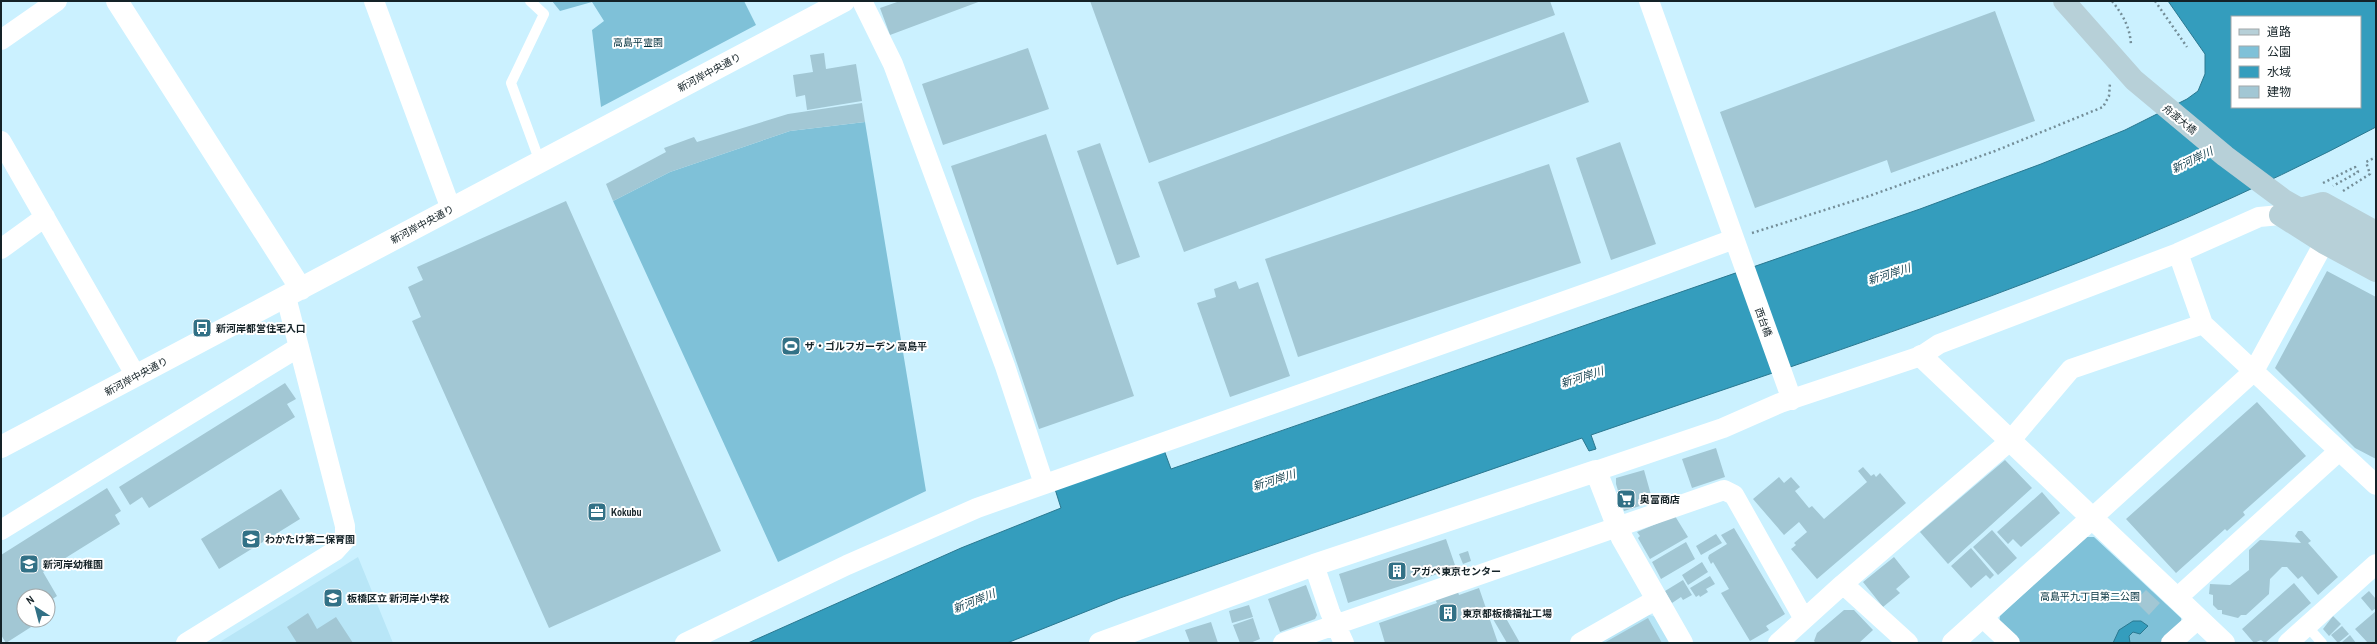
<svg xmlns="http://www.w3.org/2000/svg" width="2377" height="644" font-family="'Archivo Narrow','Noto Sans JP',sans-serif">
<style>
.built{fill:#b8e6f7}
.green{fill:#7fc1d8}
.water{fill:#349dbd;stroke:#2a7890;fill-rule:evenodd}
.building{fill:#a2c7d4}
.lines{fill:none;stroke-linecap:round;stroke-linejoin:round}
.path{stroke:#748e98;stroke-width:2.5;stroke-dasharray:2 3;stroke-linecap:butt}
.service{stroke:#fff;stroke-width:10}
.minor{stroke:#fff;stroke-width:20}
.tertiary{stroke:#fff;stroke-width:22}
.secondary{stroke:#b7d0d8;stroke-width:22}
.labels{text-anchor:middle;stroke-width:4;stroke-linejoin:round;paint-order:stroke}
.park-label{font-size:10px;fill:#002f3c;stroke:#fff}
.street-label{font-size:10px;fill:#142227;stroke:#fff}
.poi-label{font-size:10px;font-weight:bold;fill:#142227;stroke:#fff;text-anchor:start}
.water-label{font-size:11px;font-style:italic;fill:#184452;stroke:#fff}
</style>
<rect width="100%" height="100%" fill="#cbf1ff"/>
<path class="built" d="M358 557 393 643H218Z
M1646 614 1656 617 1671 643H1593Z"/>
<path class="green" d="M552 1H744L756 25 601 107 592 30 604 21 592 2 560 11Z
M865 122 926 491 778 562 613 201 670 172 790 131Z
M2085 537H2094L2181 618 2182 627 2164 643H2020L1999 624 2000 616Z"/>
<path class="water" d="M2168 1H2376V127C2127 260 1857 343 1591 435L1596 449 1589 451 1582 438 1120 598 1007 643H748L961 548 1061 508 1055 489 1164 450 1171 469 1920 209 2041 164 2125 130 2187 99 2198 91 2205 74V54ZM2232 17H2360V107H2232Z
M2133 621H2141L2148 626 2140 634 2133 632 2129 636 2130 643H2113L2119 630Z"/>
<path class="building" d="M900 1H981L890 35 880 8Z
M1090 1H1550L1555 15 1149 163Z
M1995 11 2035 121 1891 173 1887 160 1755 208 1720 112Z
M1564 32 1589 102 1184 252 1158 182Z
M1028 48 1049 109 943 145 922 84Z
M824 53 826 69 856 64 862 101 807 110 805 95 796 97 793 75 813 72 810 55Z
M862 103 865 122 790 131 670 172 613 201 606 184 666 152 664 148 694 137 697 142 788 114Z
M1046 134 1134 396 1039 429 951 166Z
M1620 142 1656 244 1611 260 1576 158Z
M1100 143 1140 257 1117 265 1077 151Z
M1549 164 1581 263 1298 357 1265 259Z
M566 201 721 551 549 628 412 321 421 317 408 287 423 280 417 267Z
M2327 271 2376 297V459L2355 448 2275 368Z
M1236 281 1239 289 1258 282 1290 376 1230 397 1197 303 1216 297 1214 289Z
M285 383 296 399 287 404 295 417 149 508 142 497 130 505 119 487Z
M2257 402 2306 456 2243 512 2245 515 2227 531 2225 529 2176 573 2126 519Z
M1716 448 1725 477 1692 488 1682 459Z
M2005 460 2032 488 1948 564 1920 532Z
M1863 467 1871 476 1874 474 1876 477 1880 473 1906 503 1817 579 1791 549 1796 545 1794 543 1807 532 1799 522 1784 535 1753 499 1779 477 1784 483 1791 477 1800 487 1795 491 1809 508 1812 506 1824 519 1867 482 1858 471Z
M1644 470 1653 502 1624 511 1616 484V478Z
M107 488 121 511 115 515 120 524 43 572 57 596 48 602V596H24V620H42L6 643 1 635V555Z
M281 489 300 519 219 569 201 539Z
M2042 492 2060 513 2021 547 2013 539 2008 544 1997 532Z
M1675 516 1688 537 1650 559 1638 538 1640 536 1637 532Z
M1734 528 1785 614 1766 626 1769 630 1750 641 1721 593 1729 589 1713 562 1711 564 1708 558 1709 555 1727 544 1721 535Z
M1992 530 2017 558 1998 575 1973 547Z
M2298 531H2302L2311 541 2308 543 2338 577 2318 595 2302 576 2298 579 2287 567H2282L2270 579 2269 594 2246 615H2241L2238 618 2222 614V610H2218L2213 605V595L2209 594 2210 584 2230 585 2249 570V550L2260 540 2301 543 2295 536Z
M1716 534 1722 543 1701 555 1696 546Z
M1446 539 1456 568 1348 603 1339 574Z
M1686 542 1695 559 1661 579 1652 562Z
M1971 548 1994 575 1990 579 1986 575 1971 588 1951 566Z
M1468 551 1471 561 1463 564 1459 554Z
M1894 557 1910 577 1896 589 1900 593 1883 607 1863 582Z
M1702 562 1708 572 1688 585 1682 575Z
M1710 576 1715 584 1706 589 1708 592 1700 597 1699 595 1696 597 1690 588Z
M1683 580 1692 595 1683 600 1681 597 1672 603 1665 591Z
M2294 583 2311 603 2265 643 2261 640 2254 643 2242 629Z
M1306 585 1317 615 1315 619 1280 632 1268 599Z
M1479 588 1498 643H1385L1379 623 1437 603 1435 599 1458 592 1459 595Z
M2146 590 2160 603 2149 615 2135 601Z
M2369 591 2376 599V608L2372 611 2361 598Z
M1249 605 1253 617 1232 623 1229 611Z
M1844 610H1854L1873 630 1859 643H1816L1814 641 1817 633Z
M2376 611V643H2368L2355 629Z
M308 613 317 629 336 617 353 643H297L287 627Z
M1503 613 1520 643H1507L1493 619Z
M2333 616 2341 624 2329 636 2323 629Z
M1253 618 1260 639 1250 643H1240L1233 625Z
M1648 618 1662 643H1604Z
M1211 622 1218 643H1190L1185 630Z
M2342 626 2349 634 2338 643 2331 635Z
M2350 635 2356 643H2341Z"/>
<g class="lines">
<path class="path" d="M2112 1C2123 15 2130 27 2131 45
M2155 1 2187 47
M2323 183 2355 167 2358 172 2333 186
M2343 191 2370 174 2366 162 2376 157
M1752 233 1869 196 1995 151 2103 107 2109 96 2110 83"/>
<path class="service" d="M530 1 544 14 511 83 540 162
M2307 626 2322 643"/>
<path class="minor" d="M374 1 451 209
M862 1 893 64 1005 366 1044 484
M1649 1 1792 400
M1 40 57 1
M1 141 136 376
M1 249 45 217
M2178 253 2203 324 2376 485
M1596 471 1723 428 1780 403 1921 356 1939 344 2178 253 2259 217 2280 215
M2092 518 2254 371 2324 243
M1 530 299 347
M1314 565 1330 612 1344 643
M1843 584 1908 643
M2177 598 2339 451
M1982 617 2010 643
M186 643 335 551 345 540V526L286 297
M685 643 847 565 977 508 1610 285 1734 239
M1283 643 1724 490 1734 495 1804 619
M1580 643 1657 599
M1778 643 1843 584 2010 441 2071 369 2203 324
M2171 643 2198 619
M2288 643 2376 564"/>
<path class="tertiary" d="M117 1 301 289
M1921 356 2224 643
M1 447 844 1
M1100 643 1314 565 1596 471 1622 538 1682 643
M1953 643 2092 518"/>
<path class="secondary" d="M2064 1 2134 80 2225 156 2284 200 2376 252
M2293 211 2323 203 2376 232
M2280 215 2324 243 2376 271"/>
</g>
<defs>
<g id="bus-square" transform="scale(1)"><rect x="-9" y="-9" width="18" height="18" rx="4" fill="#327186" stroke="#fff"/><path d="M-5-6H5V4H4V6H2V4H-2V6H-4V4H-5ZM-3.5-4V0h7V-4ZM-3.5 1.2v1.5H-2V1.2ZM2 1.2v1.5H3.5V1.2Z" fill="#fff"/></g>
<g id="stadium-square" transform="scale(1)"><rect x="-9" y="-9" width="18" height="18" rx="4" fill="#327186" stroke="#fff"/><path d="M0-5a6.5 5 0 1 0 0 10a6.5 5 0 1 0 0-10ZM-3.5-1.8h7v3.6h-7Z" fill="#fff"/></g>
<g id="supermarket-square" transform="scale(1)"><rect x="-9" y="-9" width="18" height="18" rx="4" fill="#327186" stroke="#fff"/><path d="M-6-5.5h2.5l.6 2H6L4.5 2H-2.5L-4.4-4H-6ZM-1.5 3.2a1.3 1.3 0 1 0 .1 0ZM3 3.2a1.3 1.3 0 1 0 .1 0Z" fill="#fff"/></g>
<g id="office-square" transform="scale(1)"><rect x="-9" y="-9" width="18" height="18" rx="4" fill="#327186" stroke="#fff"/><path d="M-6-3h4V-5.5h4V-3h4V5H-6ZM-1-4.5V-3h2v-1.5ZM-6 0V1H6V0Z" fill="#fff"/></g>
<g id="school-square" transform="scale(1)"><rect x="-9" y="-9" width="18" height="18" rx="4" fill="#327186" stroke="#fff"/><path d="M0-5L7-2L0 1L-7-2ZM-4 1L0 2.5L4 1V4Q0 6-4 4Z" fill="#fff"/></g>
<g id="building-square" transform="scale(1)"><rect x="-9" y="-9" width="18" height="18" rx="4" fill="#327186" stroke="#fff"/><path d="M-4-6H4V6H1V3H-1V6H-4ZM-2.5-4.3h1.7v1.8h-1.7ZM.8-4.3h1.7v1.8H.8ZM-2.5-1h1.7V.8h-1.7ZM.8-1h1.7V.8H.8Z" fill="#fff"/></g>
</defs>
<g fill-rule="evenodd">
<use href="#bus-square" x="202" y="328"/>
<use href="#stadium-square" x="791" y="346"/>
<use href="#supermarket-square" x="1626" y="499"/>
<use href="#office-square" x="597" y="512"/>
<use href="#school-square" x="251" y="539"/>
<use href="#school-square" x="29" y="564"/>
<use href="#building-square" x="1397" y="571"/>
<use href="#school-square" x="333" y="598"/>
<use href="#building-square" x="1448" y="613"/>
</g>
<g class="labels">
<g class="park-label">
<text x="638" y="46">高島平霊園</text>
<text x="2090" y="600">高島平九丁目第二公園</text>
</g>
<g class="street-label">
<text transform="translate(709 72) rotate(-28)" y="4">新河岸中央通り</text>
<text transform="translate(2180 119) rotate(39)" y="4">舟渡大橋</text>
<text transform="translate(422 224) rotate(-28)" y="4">新河岸中央通り</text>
<text transform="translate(1764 322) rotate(70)" y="4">西台橋</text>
<text transform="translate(136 376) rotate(-28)" y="4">新河岸中央通り</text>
</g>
<g class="poi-label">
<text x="216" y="332">新河岸都営住宅入口</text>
<text x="805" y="350">ザ・ゴルフガーデン 高島平</text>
<text x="1640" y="503">奥富商店</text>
<text x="611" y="516">Kokubu</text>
<text x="265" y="543">わかたけ第二保育園</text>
<text x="43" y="568">新河岸幼稚園</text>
<text x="1411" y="575">アガペ東京センター</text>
<text x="347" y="602">板橋区立 新河岸小学校</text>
<text x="1462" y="617">東京都板橋福祉工場</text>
</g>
<g class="water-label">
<text transform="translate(2192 160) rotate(-26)" y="4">新河岸川</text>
<text transform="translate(1889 274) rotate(-18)" y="4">新河岸川</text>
<text transform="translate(1582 377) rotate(-18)" y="4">新河岸川</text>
<text transform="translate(1274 480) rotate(-18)" y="4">新河岸川</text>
<text transform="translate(974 601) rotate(-22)" y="4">新河岸川</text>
</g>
</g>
<rect width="2377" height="644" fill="none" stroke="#142227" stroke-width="4"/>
<rect x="2231" y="16" width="130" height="92" fill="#ffffff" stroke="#a1a7a9"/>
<rect x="2239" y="29" width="20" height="6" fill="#b7d0d8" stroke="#a1a7a9"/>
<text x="2267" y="36" font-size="12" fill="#142227">道路</text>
<rect x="2239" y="46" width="20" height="12" fill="#7fc1d8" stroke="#a1a7a9"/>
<text x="2267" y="56" font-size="12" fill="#142227">公園</text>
<rect x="2239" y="66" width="20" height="12" fill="#349dbd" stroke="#a1a7a9"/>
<text x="2267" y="76" font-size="12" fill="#142227">水域</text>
<rect x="2239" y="86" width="20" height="12" fill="#a2c7d4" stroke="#a1a7a9"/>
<text x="2267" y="96" font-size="12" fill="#142227">建物</text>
<g transform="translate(36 608) rotate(324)"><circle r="19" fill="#ffffff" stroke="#a1a7a9"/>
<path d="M0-3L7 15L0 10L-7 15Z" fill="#327186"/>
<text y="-6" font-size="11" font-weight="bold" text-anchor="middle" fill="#142227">N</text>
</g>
</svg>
